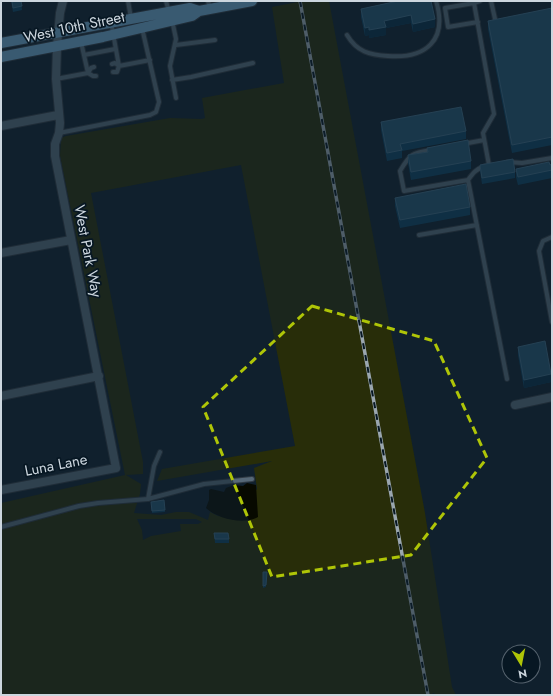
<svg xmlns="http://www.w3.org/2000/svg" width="553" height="696" font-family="Jost,sans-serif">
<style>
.green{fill:#282d09;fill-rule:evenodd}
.water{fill:#070900}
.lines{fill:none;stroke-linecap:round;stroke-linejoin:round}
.lane-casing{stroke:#313b44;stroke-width:6}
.street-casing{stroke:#313b44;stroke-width:10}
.primary-casing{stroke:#313b44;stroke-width:12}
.lane{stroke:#566877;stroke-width:4}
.street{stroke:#566877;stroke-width:8}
.primary{stroke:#6c9fc4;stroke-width:10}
.rail-casing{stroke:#9aa6af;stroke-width:3.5}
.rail{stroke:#071723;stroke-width:2;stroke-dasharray:6;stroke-linecap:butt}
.wall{fill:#0f4260}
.shaded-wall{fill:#072e46}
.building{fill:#24526e;stroke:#3e6780}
.marked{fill:none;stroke:#afc507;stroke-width:3;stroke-dasharray:8 5;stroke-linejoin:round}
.labels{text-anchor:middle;stroke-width:3.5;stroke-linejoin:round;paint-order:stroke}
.street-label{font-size:15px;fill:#ccd6de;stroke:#071723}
</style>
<rect width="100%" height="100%" fill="#10202d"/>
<path class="green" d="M303 1H329L425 513 452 687 456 695H435L434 693 430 695H1V503L125 475 60 156 61 138 66 136 170 118 202 119 205 118 202 98 284 83 272 7ZM241 165 295 446 162 469 157 481 272 461 254 468 257 489 227 517 218 516 210 512 208 520 189 512H176L161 515 134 513 140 494 141 484 126 475 143 474V462L91 193ZM137 519H196L202 522 198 524H180L181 531 151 536 143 540 142 530Z"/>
<path class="water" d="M247 483 256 485 258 517C244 525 218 519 206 508L209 500V490L211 489 224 492 226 488 234 485 243 486Z"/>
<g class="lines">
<g class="lane-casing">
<path id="lane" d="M128 1 131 18
M166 1 169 12
M208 1 210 9
M480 1 474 3 494 114 483 133 489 165H491
M491 1 495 19
M474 3 445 8 448 27 478 22
M172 20 176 39 170 66 176 98
M111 22 119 66 117 72H113
M347 35C357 52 370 55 388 56 426 59 448 40 436 1
M176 45 215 40
M84 55 115 49
M112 64 115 63 119 66 150 60
M94 67 91 68 88 73 93 76H96
M56 79 88 73 81 42
M172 80 191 77 253 63
M59 133 150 115 156 112 159 102 142 28
M463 144 484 140
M431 150C412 153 410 154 400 171L404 191 468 180 507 379
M508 162 522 163 552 158
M468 180C473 173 476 169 485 166
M419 235 477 225
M552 237 543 241 539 251 552 322
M148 499 154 466 160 452
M1 527 79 506 98 503 148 499 204 484 252 479"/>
</g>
<g class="street-casing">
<path id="street" d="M1 126 58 115
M1 253 71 240
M1 396 99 376
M515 405 552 397
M1 490 116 468 55 156V144L59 133 60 123 56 79 57 46 60 13 63 1"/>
</g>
<g class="primary-casing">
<path id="primary" d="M1 43 190 8 199 11
M1 57 103 37 192 16 199 11 252 1"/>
</g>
<use href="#lane" class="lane"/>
<use href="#street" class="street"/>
<use href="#primary" class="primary"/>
<g class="rail-casing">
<path id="rail" d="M300 1 428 695"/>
</g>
<use href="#rail" class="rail"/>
</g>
<path class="wall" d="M11 1H21L22 10 13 12Z
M398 1 435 27 413 32 411 23 386 28V35L369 38V35L365 36 361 17V9Z
M552 8V145L512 153 488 29V21Z
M381 122 466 131V139L402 151V158L387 161 381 130Z
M427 148 471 161V169L411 180 408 163V155L427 152Z
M552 164V178L518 185 516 177V169Z
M480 165 515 172V178L482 184 480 171Z
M395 198 470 207V215L400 228 395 206Z
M518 347 551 382 524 388 518 355Z
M164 500 165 512 152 513 151 504Z
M214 533 229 539V543H215Z
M263 572H267L266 587 263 588Z"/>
<path class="shaded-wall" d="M411 15V23L386 28V35L369 38V30L384 21Z
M435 19V27L413 32V24Z
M369 27V35L365 36V28Z
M551 374V382L524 388V380Z"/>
<path class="building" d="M12 1H21L22 6 13 8Z
M398 1H431L435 19 413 24 411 15 384 21 386 27 369 30V27L365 28 361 9Z
M552 8V137L512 145 488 21Z
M461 107 466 131 400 144 402 150 387 153 381 122Z
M468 140 471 161 411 172 408 155 428 152 427 148Z
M513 159 515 172 482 178 480 165Z
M549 162 550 165 552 164V170L518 177 516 169Z
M466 184 470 207 400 220 395 198Z
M545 341 551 374 524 380 518 347Z
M164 500 165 510 152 511 151 502Z
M214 533H228L229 539H215Z
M263 572H267L266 585 263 586Z"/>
<path d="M0 0H553V696H0ZM312 306 434 341 487 458 411 555 272 577 203 407Z" fill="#10202d" fill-opacity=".55" fill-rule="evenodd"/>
<path class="marked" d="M312 306 434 341 487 458 411 555 272 577 203 407Z"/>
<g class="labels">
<g class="street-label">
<text transform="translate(74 27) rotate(-12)" y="5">West 10th Street</text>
<text transform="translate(88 251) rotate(79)" y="5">West Park Way</text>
<text transform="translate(56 465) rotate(-11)" y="5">Luna Lane</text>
</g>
</g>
<rect width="553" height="696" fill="none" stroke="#ccd6de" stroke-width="4"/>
<g transform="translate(521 664) rotate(170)"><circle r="19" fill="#071723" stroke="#56636e"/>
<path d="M0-3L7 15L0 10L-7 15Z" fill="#afc507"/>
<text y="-6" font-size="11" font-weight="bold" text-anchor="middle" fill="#ccd6de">N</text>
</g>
</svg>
